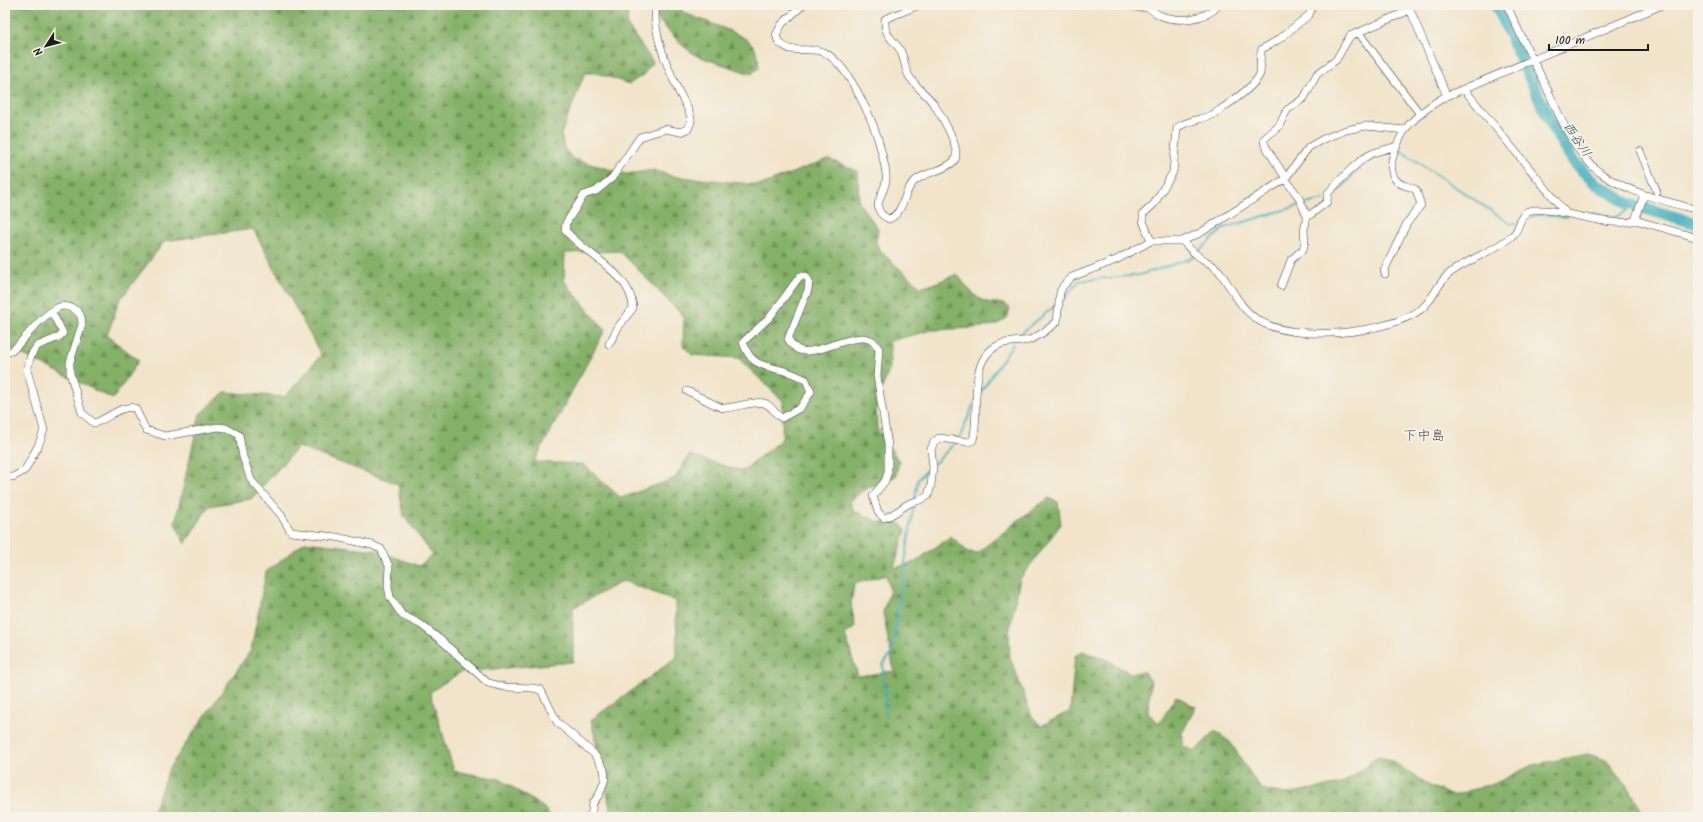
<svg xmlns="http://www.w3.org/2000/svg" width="1703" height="822" font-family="Kalam,'Klee One',sans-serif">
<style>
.forest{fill:url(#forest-firs);stroke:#506642;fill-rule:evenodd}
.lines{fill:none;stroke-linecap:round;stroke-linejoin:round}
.stream{stroke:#42b0be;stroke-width:2}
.river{stroke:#42b0be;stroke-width:12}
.minor-casing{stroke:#3c3a36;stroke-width:8}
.minor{stroke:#fff;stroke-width:7}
.labels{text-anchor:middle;stroke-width:4;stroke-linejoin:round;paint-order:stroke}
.water-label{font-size:13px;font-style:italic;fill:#2b575d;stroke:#f7f3e8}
.quarter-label{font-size:14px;fill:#5c4855;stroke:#f7f3e8}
</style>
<defs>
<pattern id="forest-firs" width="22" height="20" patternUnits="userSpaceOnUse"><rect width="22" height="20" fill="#84b068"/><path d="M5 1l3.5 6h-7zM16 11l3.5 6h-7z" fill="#6b8e55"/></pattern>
</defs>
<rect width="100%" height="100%" fill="#f7f3e8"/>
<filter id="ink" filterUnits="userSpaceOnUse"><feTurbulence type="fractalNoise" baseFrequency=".025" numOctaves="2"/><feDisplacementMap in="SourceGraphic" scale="8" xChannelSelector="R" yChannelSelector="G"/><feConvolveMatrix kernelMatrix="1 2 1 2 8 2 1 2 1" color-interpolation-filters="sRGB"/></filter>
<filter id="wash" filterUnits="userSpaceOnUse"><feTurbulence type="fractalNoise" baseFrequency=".012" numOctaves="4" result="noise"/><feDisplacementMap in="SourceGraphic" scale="16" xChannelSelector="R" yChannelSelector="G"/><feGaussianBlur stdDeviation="0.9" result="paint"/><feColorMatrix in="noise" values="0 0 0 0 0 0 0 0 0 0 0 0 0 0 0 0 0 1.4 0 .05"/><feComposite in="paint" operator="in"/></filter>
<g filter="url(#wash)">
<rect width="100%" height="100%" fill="#f1e4ca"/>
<path class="forest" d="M5 5H632L628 11 627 25 653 62 643 75 629 84 597 73H585L561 134 564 148 573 159 626 174 654 170 671 176 761 185 828 159 858 171 859 203 878 228 876 243 880 251 920 287 928 286 957 274C964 283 973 297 984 301 994 305 1000 300 1010 308L1007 318 996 325 973 328 932 330 890 341V368L876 403 877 429 899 461 896 476 862 491 850 502 854 511 879 522H898L906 529 894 568 915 562 951 536 968 552 977 553 1025 515 1049 498 1058 502 1061 524 1020 579 1009 633 1010 657 1032 716 1041 726 1070 711 1075 656 1082 651 1106 659 1129 673 1144 672 1151 681 1148 712 1159 724 1176 696 1196 707 1182 733 1183 746 1195 751 1215 731 1230 742 1261 789 1286 794 1341 784 1366 767 1376 757 1389 759 1426 784 1452 796 1500 781 1532 765 1588 754 1606 760 1631 791 1645 817H612L591 720 677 657 676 601 623 581 573 608V662L461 672 430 692 454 771 500 779 544 808 551 817H151L169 768 251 650 266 572 305 542 375 550 419 566 433 555 404 516 398 484 298 447 251 499 209 506 185 544 175 523 200 414 225 392 285 397 321 355 253 229 165 241 119 301 107 336 139 360 113 399 5 346ZM620 251 684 317 683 346 692 355 738 358 783 401 782 439 742 471 689 455 675 478 621 498 583 464 534 462 605 330 564 281 565 253ZM886 575 890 590 883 612 894 671 858 676 845 635 855 627 851 604 854 584Z
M644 5H678L684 13C699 19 744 34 752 44 758 51 758 59 759 68L751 74 697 56 683 46Z"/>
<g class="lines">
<path class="stream" d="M1396 152 1401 151 1511 224 1517 223
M1330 197C1347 187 1358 163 1375 156 1380 154 1386 154 1391 153
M1576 214C1591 208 1603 220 1618 216 1623 215 1629 208 1633 205
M1522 221C1528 218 1535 215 1542 214 1551 214 1559 219 1568 216
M1061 302 1079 281 1140 275 1192 258 1224 228 1301 205 1324 200
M1017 339 1020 334 1056 305
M979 395 1013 344
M959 439 973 406
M935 463 956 442
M915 500 918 479 930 467
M886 716 883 665 891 654 914 504"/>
<path class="river" d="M1496 5 1554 130 1573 161 1595 183 1627 203 1698 224"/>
</g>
</g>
<g filter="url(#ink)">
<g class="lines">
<g class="minor-casing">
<path id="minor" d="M803 5 782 24 776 35 779 43C783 45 787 48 790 49 801 51 813 48 823 52 848 62 875 124 881 150 883 159 887 171 886 180 885 194 867 209 889 219 906 212 902 190 916 180 926 172 945 171 954 161 963 150 940 113 933 103 925 93 915 86 909 76 904 68 905 58 900 50 892 37 884 37 885 19L919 5
M1130 5C1136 10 1142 6 1148 8 1152 10 1156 13 1159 15 1178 23 1205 20 1219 5
M1408 5 1447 96
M1507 5C1518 31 1531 56 1544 82 1558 112 1572 150 1599 172 1628 193 1665 201 1698 210
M1358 32 1420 114
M1464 89 1566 213
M1640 151 1657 192
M1286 179C1282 170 1262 145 1264 139L1279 126 1287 110 1304 98 1317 74 1336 60 1350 36 1410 10
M1306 218 1327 202 1328 193 1348 172 1364 158 1373 153 1397 146
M1635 220 1644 195
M1151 241 1143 221V214L1154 204 1173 172 1177 128C1187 120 1202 120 1214 114 1224 107 1258 85 1260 73 1262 65 1258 58 1262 49L1278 40 1309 15 1313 5
M1182 241C1187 245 1191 251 1197 255 1204 261 1213 264 1219 271 1232 288 1239 308 1258 320 1294 343 1386 334 1420 310 1434 300 1437 283 1450 273 1469 259 1494 251 1512 236 1521 229 1518 216 1528 211 1534 209 1540 210 1546 210 1568 212 1618 229 1635 220L1698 238
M1385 274 1384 271 1407 223 1421 205 1416 190C1409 185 1401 187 1395 179 1390 171 1391 161 1394 153 1397 145 1400 137 1405 130 1413 118 1434 102 1447 96L1662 5
M1281 286 1291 260 1303 249 1305 242 1304 230 1306 222V214L1298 196 1285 179
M609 344 619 326 633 308C632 273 585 255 565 230L566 223 584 195 596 191 612 178 640 137 665 129 681 132 688 129C690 125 692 122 691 118 689 109 683 100 679 92 668 69 651 30 656 5
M5 353 12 351C27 337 40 316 59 307 64 305 70 307 74 309 80 312 82 318 82 324L70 362V373L82 413 94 423C109 419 119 405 135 408L146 430 165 436 218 427 226 428 239 435 243 457 251 480 281 515 291 532 336 537 372 545 381 549 389 566 388 586 390 597 402 615 420 624 442 641 488 683 505 687 533 688 541 690 557 722 594 754 604 769 605 779 599 795 593 803 591 817
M687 391C696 394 718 408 724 408 735 408 756 400 764 403 772 405 774 414 782 418L800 408 811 392 806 380C800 377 794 374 788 372 766 365 751 368 743 342L770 317 800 276H806L809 281 808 290 788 339C791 343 794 348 799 350 815 356 844 337 863 338 867 338 871 340 874 342L879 349 877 376 888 445V472L885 481 873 496 878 512 884 518C894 515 901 508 910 503 916 501 922 500 928 496L931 485 933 468 931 449 934 442 939 438 969 442 973 440C981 412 965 358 1001 344 1010 341 1020 342 1029 340 1039 337 1049 328 1057 322L1060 292 1063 286 1072 277 1116 260 1151 241H1182L1200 233 1285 179 1309 147 1323 139 1346 130 1366 126 1405 130
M5 477H13L25 470 39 444 44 430 27 370 31 355 37 346 59 337 63 333 52 313"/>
</g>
<use href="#minor" class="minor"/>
</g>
</g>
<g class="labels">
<g class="water-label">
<text transform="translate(1578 139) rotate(56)" y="5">西谷川</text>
</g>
<g class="quarter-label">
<text x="1424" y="440">下中島</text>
</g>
</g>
<rect width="1703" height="822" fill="none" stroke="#f7f3e8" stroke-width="20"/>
<g transform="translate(46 46) rotate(234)" stroke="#f7f3e8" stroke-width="3" paint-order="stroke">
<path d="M0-3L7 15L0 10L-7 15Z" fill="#1c1c1c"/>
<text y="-6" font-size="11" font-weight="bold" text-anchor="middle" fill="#1c1c1c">N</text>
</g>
<path d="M1549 44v6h99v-6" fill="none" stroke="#1c1c1c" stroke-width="2"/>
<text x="1555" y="44" font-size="12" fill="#1c1c1c" stroke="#f7f3e8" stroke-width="3" paint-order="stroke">100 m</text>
</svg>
